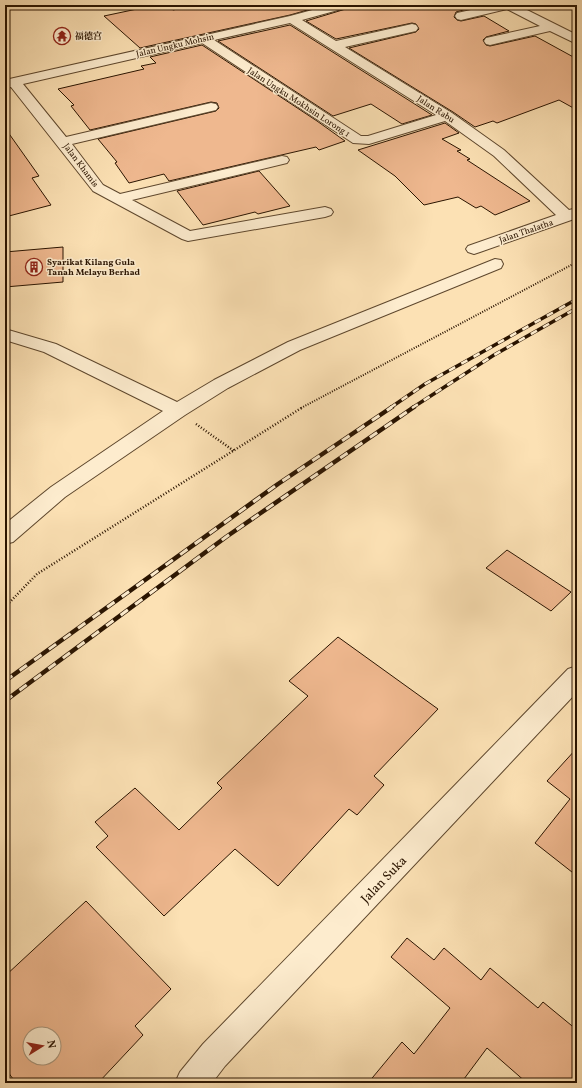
<svg xmlns="http://www.w3.org/2000/svg" width="582" height="1088" font-family="Vollkorn,'Noto Serif SC',serif">
<style>
.building{fill:#efb88f;stroke:#2a1400;fill-rule:evenodd}
.lines{fill:none;stroke-linecap:round;stroke-linejoin:round}
.minor-casing{stroke:#5e472d;stroke-width:2}
.path-far1{stroke:#2a1400;stroke-width:2;stroke-dasharray:1 1.5;stroke-linecap:butt}
.path{stroke:#2a1400;stroke-width:2.5;stroke-dasharray:1 2;stroke-linecap:butt}
.minor{fill:#fdecce;fill-rule:evenodd}
.rail-far1-casing{stroke:#2a1400;stroke-width:3.5}
.rail-casing{stroke:#2a1400;stroke-width:4.5}
.rail-far1{stroke:#fdecce;stroke-width:2.5;stroke-dasharray:7;stroke-linecap:butt}
.rail{stroke:#fdecce;stroke-width:3;stroke-dasharray:9;stroke-linecap:butt}
.labels{text-anchor:middle;stroke-width:3;stroke-linejoin:round;paint-order:stroke}
.far-poi-label{font-size:9px;font-weight:bold;fill:#2a1400;stroke:#fdecce;text-anchor:start}
.far-street-label{font-size:9px;fill:#2a1400;stroke:#fdecce}
.near-street-label{font-size:13px;fill:#2a1400;stroke:#fdecce}
</style>
<rect width="100%" height="100%" fill="#fce1b4"/>
<filter id="stains"><feTurbulence type="fractalNoise" baseFrequency=".005" numOctaves="4"/><feColorMatrix values="0 0 0 0 .2 0 0 0 0 .09 0 0 0 0 .02 0 0 0 .5 -.17"/></filter>
<radialGradient id="worn" r=".72"><stop offset=".6" stop-color="#630" stop-opacity="0"/><stop offset="1" stop-color="#630" stop-opacity=".3"/></radialGradient>
<path class="building" d="M156 5H167L173 10 196 5H325L290 15 140 48 104 16Z
M352 5H466L471 8 456 12 454 17 457 20 461 21 484 16 509 31 486 37 483 40 486 45 490 46 535 36 577 59V110L559 100 497 123 493 121 475 127 453 112 349 48 416 32 419 29 416 24 412 23 336 39 306 21 349 8Z
M290 25 432 115 402 124 371 104 333 116 218 41Z
M202 45 317 121 345 141 319 150 316 147 169 181 164 174 129 183 115 163 117 162 98 139 216 111 219 108 217 103 211 102 90 130 71 106 74 105 58 89 144 69 141 66 156 63 150 57Z
M445 123 459 133 442 139 461 150 457 151 470 159 467 160 530 201 495 215 481 206 476 208 458 197 424 205 395 176 358 150Z
M5 128 39 176 32 178 51 205 5 217Z
M259 171 290 206 258 214 255 212 203 225 177 191Z
M63 247V282L5 287V252Z
M507 550 571 592 551 611 486 568Z
M338 637 438 709 374 776 384 785 357 815 349 809 278 886 235 849 164 916 96 847 108 836 95 822 135 788 179 830 222 788 217 783 308 696 289 681Z
M577 748V876L535 843 570 799 547 781Z
M86 901 171 989 135 1026 143 1035 98 1083H16L5 1068V976ZM30 1034H54V1058H30Z
M407 938 434 960 444 948 481 980 490 968 538 1008 543 1002 577 1030V1083H527L487 1048 461 1083H368L402 1042 414 1054 450 1008 391 957Z"/>
<g class="lines">
<g class="minor-casing">
<path id="minor" d="M331 5H351L349 7 302 20 336 41 412 24 416 25 418 28 416 31 345 47 452 113 504 150 569 210 577 208V218L480 252 474 254 468 252 466 249 468 246 556 215 494 156 445 121 369 144 353 143 202 43 23 84 66 137 211 103 216 104 218 107 216 110 72 144 103 185 120 194 282 156 287 157 289 160 287 163 132 200 190 231 325 207 331 209 333 212 331 215 325 217 188 241 182 239 93 191 11 87 5 88V80L290 16ZM290 23 436 115 368 136H361L214 40Z
M494 5H517L577 35V44L550 31 490 45 486 44 484 41 486 38 540 26 507 9 461 20 457 19 455 16 457 13Z
M495 259 501 260 503 264 501 268 300 350 228 388 185 415 65 497 13 542 5 544V524L51 487 163 411 44 352 5 340V329L56 344 177 402 214 380 288 342Z
M577 666V692L225 1066 212 1083H175L180 1072 203 1044 568 669Z"/>
</g>
<path class="path-far1" d="M301 408 577 262"/>
<path class="path" d="M196 424 234 451
M5 607 37 574 303 407"/>
<use href="#minor" class="minor"/>
<g class="rail-far1-casing">
<path id="rail-far1" d="M390 408 425 384 577 299
M412 408 494 355 577 308"/>
</g>
<g class="rail-casing">
<path id="rail" d="M5 681 278 484 392 407
M5 701 226 537 414 407"/>
</g>
<use href="#rail-far1" class="rail-far1"/>
<use href="#rail" class="rail"/>
</g>
<defs>
<g id="temple-ring" transform="scale(0.9)"><circle r="9.5" fill="#fdecce" stroke="#8f2418" stroke-width="1.5"/><path d="M0-6L5-2H3V0L6.5 2.5H4V6H1.5V3h-3V6H-4V2.5H-6.5L-3 0V-2H-5Z" fill="#8f2418"/></g>
<g id="building-ring" transform="scale(0.9)"><circle r="9.5" fill="#fdecce" stroke="#8f2418" stroke-width="1.5"/><path d="M-4-6H4V6H1V3H-1V6H-4ZM-2.5-4.3h1.7v1.8h-1.7ZM.8-4.3h1.7v1.8H.8ZM-2.5-1h1.7V.8h-1.7ZM.8-1h1.7V.8H.8Z" fill="#8f2418"/></g>
</defs>
<g fill-rule="evenodd">
<use href="#temple-ring" x="62" y="36"/>
<use href="#building-ring" x="34" y="267"/>
</g>
<g class="labels">
<g class="far-poi-label">
<text x="75" y="39">福德宫</text>
<text x="47" y="265">Syarikat Kilang Gula<tspan x="47" dy="10">Tanah Melayu Berhad</tspan></text>
</g>
<g class="far-street-label">
<text transform="translate(175 45) rotate(-13)" y="3">Jalan Ungku Mohsin</text>
<text transform="translate(299 102) rotate(33)" y="3">Jalan Ungku Mokhsin Lorong 1</text>
<text transform="translate(436 109) rotate(33)" y="3">Jalan Rabu</text>
<text transform="translate(81 165) rotate(53)" y="3">Jalan Khamis</text>
<text transform="translate(526 231) rotate(-19)" y="3">Jalan Thalatha</text>
</g>
<g class="near-street-label">
<text transform="translate(383 879) rotate(-46)" y="5">Jalan Suka</text>
</g>
</g>
<rect width="582" height="1088" fill="none" stroke="#fce1b4" stroke-width="20"/>
<rect x="6" y="6" width="570" height="1076" fill="none" stroke="#2a1400" stroke-width="2"/>
<rect x="10" y="10" width="562" height="1068" fill="none" stroke="#2a1400"/>
<g transform="translate(42 1046) rotate(79)"><circle r="19" fill="#fdecce" stroke="#a9967c"/>
<path d="M0-3L7 15L0 10L-7 15Z" fill="#8f2418"/>
<text y="-6" font-size="11" font-weight="bold" text-anchor="middle" fill="#2a1400">N</text>
</g>
<rect width="100%" height="100%" filter="url(#stains)"/>
<rect width="100%" height="100%" fill="url(#worn)"/>
</svg>
